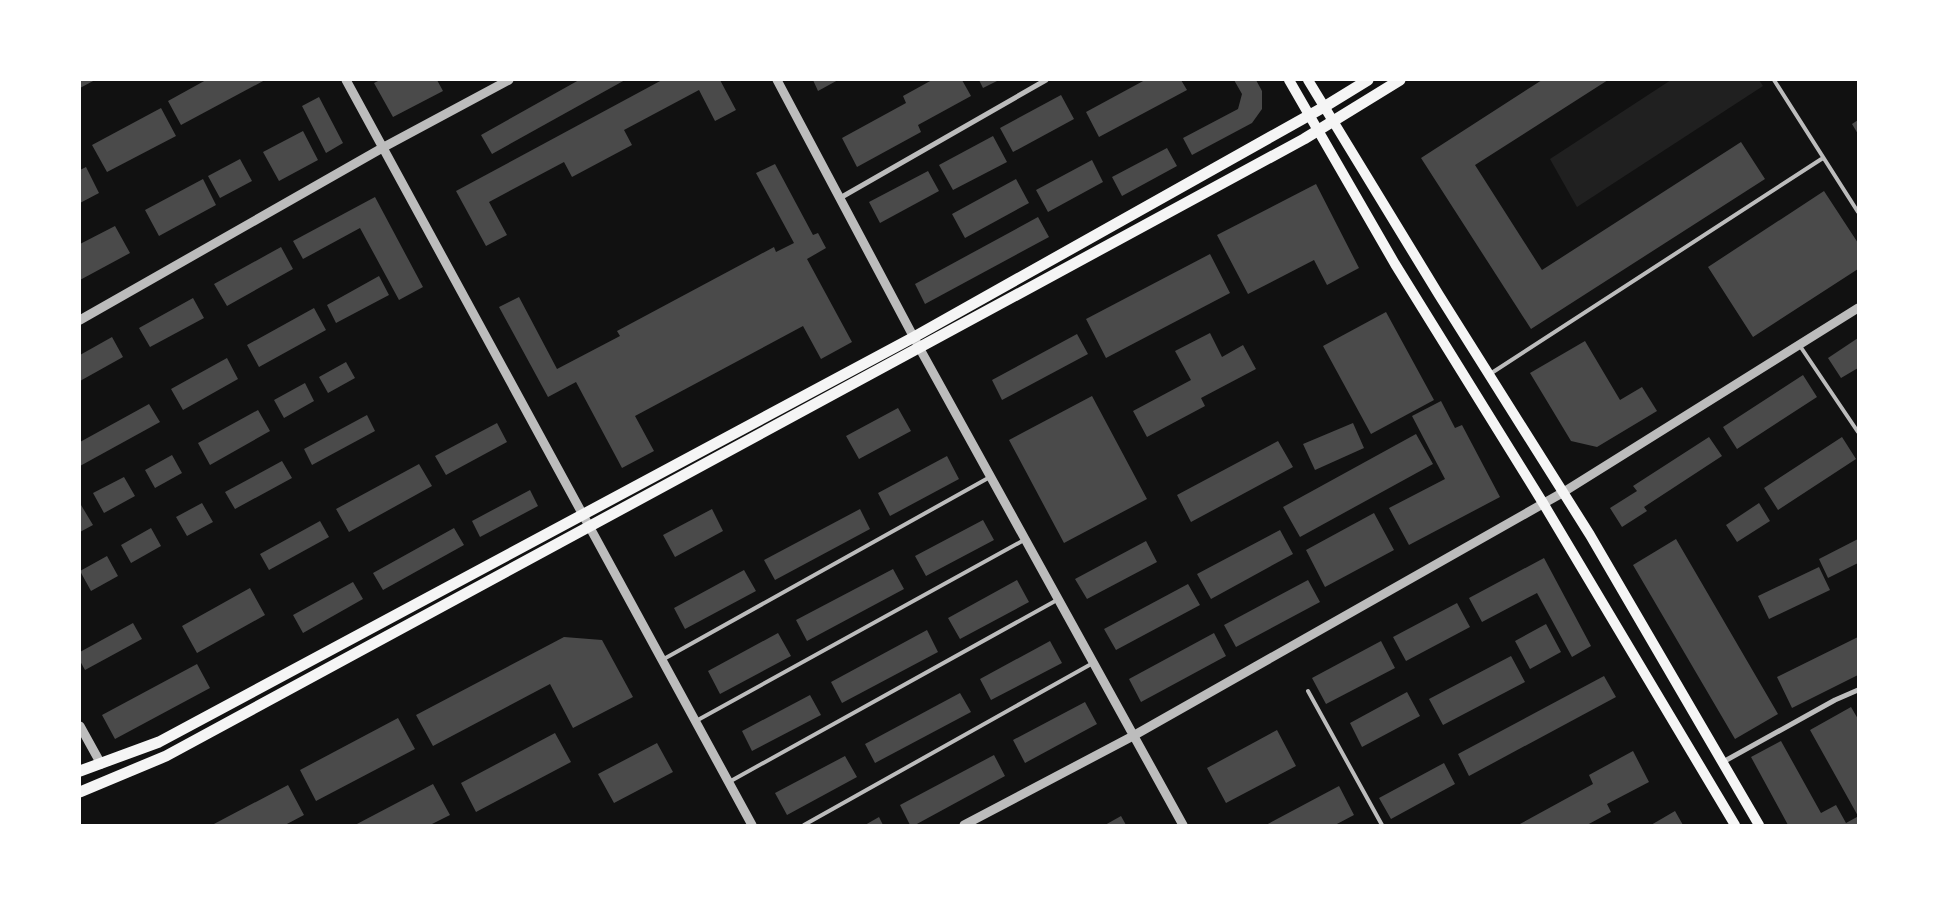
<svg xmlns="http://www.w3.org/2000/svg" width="1938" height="905" font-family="Cabin,sans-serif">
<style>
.green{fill:#202020}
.building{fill:#4a4a4a}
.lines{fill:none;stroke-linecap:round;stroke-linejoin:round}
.service{stroke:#bcbcbc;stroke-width:4}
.minor{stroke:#bcbcbc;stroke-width:5}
.tertiary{stroke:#bcbcbc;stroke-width:9}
.secondary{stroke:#f5f5f5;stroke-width:10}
.primary{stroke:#f5f5f5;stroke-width:11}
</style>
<rect width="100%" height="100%" fill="#111"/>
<path class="green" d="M1671 80H1759L1763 86 1577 207 1550 159Z"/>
<path class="building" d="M80 80H95L80 88Z
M206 80H265L181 125 168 101Z
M380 80H437L443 91 393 117 374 83Z
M579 80H625L492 154 481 135Z
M662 80H720L736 110 715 121 699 90 624 130 632 145 572 177 564 162 489 202 507 235 486 246 456 191Z
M813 80H838L818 91Z
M932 80H962L971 96 918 125 921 132 857 167 842 138 906 103 903 96Z
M979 80H999L983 88Z
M1145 80H1181L1187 90 1099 137 1086 112Z
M1234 80H1256L1262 91V109L1252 123 1192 155 1183 138 1238 109 1242 94Z
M1542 80H1608L1475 165 1542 270 1741 142 1765 179 1531 329 1421 158Z
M1061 95 1074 119 1013 152 1000 128Z
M319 97 343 143 326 153 302 106Z
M161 108 176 136 107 172 92 145Z
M1858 120V134L1852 124Z
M303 131 318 160 279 181 263 152Z
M993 136 1007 162 953 190 939 165Z
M1167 148 1177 166 1122 196 1112 177Z
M240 159 252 181 220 198 208 176Z
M1092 160 1103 182 1048 212 1036 190Z
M775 164 813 235 818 233 826 248 807 259 852 342 821 359 803 326 635 416 654 451 622 468 576 382 548 397 499 307 519 297 557 369 620 336 617 331 774 247 776 252 794 243 756 173Z
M86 167 99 193 80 203V170Z
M928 171 939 191 880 223 869 202Z
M203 179 216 205 159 236 145 210Z
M1016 179 1029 203 965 238 952 214Z
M1316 184 1359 268 1327 285 1314 260 1248 294 1217 235Z
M1824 191 1858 243V269L1753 337 1708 267Z
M375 197 423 287 399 300 360 228 303 259 293 241Z
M1038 217 1049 237 925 304 915 284Z
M115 226 130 253 80 280V244Z
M281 247 293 269 227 306 214 284Z
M1210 254 1230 293 1106 358 1086 319Z
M379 276 389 295 336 323 327 305Z
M193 298 204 318 150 347 139 328Z
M314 308 326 330 259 367 247 345Z
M1386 312 1434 400 1371 434 1323 346Z
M1210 333 1222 357 1243 345 1256 369 1201 398 1205 406 1147 437 1133 411 1191 380 1175 351Z
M1077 334 1088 354 1002 400 992 380Z
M112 337 123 357 80 381V355Z
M1858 338V368L1841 378 1828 358Z
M1585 341 1620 400 1642 387 1657 411 1597 447 1571 441 1530 373Z
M227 358 238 379 183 410 171 389Z
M346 362 355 378 328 393 319 377Z
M1803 375 1817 397 1737 449 1723 427Z
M305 383 314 401 284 418 274 400Z
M1092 396 1147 499 1064 543 1009 440Z
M1441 401 1455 428 1462 425 1500 497 1409 545 1389 508 1445 479 1412 416Z
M149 404 160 422 80 466V442Z
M898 408 911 431 859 459 846 436Z
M258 410 270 431 210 465 198 443Z
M367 415 375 431 312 465 304 449Z
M497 423 507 442 446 475 435 456Z
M1353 423 1364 448 1315 470 1303 444Z
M1416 434 1433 464 1300 537 1283 507Z
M1709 437 1722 456 1644 507 1647 511 1622 527 1610 508 1637 491 1633 486Z
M1842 437 1856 459 1778 510 1764 488Z
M1278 441 1293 467 1191 522 1177 495Z
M172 455 182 473 155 488 145 470Z
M947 456 959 479 890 516 878 493Z
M282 461 292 478 235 509 225 492Z
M419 464 432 486 349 532 336 509Z
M124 477 135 496 104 513 93 493Z
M530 490 538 506 480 537 472 521Z
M202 503 213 522 187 536 176 517Z
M1759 503 1770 521 1737 542 1726 525Z
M80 505H81L93 525 80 532Z
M712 509 723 531 675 557 663 535Z
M860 509 870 529 775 580 764 560Z
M1374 513 1394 550 1325 587 1306 550Z
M983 520 994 540 926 576 915 556Z
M320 521 329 537 269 570 260 554Z
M151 528 161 546 131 563 121 545Z
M454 528 464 545 383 590 373 573Z
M1280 530 1293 554 1211 599 1197 574Z
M1676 539 1778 714 1735 739 1633 565Z
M1858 539V563L1828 578 1819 559Z
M1146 541 1157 562 1087 599 1075 579Z
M107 556 118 576 91 591 80 571Z
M1544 558 1591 646 1572 657 1537 593 1482 622 1469 598Z
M1819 567 1830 590 1769 619 1758 596Z
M893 569 904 589 807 641 796 620Z
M744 570 756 591 685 629 674 608Z
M1017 580 1029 602 960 639 948 618Z
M1308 580 1320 602 1236 647 1224 625Z
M353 582 363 599 303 633 293 615Z
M1188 584 1200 605 1116 650 1104 629Z
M250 588 265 615 197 653 182 626Z
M1457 603 1470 627 1406 661 1393 637Z
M133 623 142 639 85 670 80 661V652Z
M1546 624 1561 652 1530 669 1515 641Z
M927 630 938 652 842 703 831 682Z
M778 633 791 656 720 694 708 671Z
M1214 633 1226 656 1141 702 1129 679Z
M564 637 602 640 633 697 573 728 550 684 433 746 416 715Z
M1858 637V675L1792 708 1777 677Z
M1050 641 1062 663 991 700 980 679Z
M1381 641 1395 668 1326 704 1312 678Z
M1511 656 1525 682 1443 725 1429 699Z
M197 664 210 688 115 739 102 715Z
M1604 676 1616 697 1469 776 1458 754Z
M1407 692 1420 716 1362 747 1350 723Z
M960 693 971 712 875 763 865 744Z
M810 695 821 715 752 751 742 731Z
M1085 702 1097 724 1025 763 1013 740Z
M1851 707 1858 719V816L1810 730Z
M398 718 415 749 316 801 300 770Z
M1277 730 1296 766 1226 803 1207 768Z
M555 733 571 762 476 812 461 783Z
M1781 741 1821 813 1836 805 1846 823 1857 817 1858 825H1788L1751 757Z
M657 743 673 772 614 803 598 774Z
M1633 751 1649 782 1607 804 1611 812 1587 825H1518L1593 784 1589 775Z
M994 755 1005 776 915 825H910L900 805Z
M845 756 857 777 787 815 775 793Z
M1444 763 1455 784 1391 819 1379 798Z
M433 784 450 815 430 825H355Z
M288 785 304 815 285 825H212Z
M1339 786 1354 815 1335 825H1266Z
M1675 811 1683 825H1651Z
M1121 816 1126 825H1105Z
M879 817 883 825H865Z"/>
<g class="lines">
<path class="service" d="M1774 80 1858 212
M1800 346 1858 432
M1490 374 1823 158
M662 660 990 477
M1308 691 1382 825
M696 721 1024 540
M729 782 1057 600
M804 825 1093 663"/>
<path class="minor" d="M840 198 1046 80
M1723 762 1835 700 1858 690"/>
<path class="tertiary" d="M346 80 752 825
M777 80 920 349 1183 825
M80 320 384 147 509 80
M80 726 101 764
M964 825 1133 736 1562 493 1858 308"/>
<path class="secondary" d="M1289 80 1395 264 1543 503 1735 825
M1308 80 1439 295 1590 535 1759 825"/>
<path class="primary" d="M80 771 159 742 914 337 1324 107 1368 80
M80 792 166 756 1304 139 1400 80"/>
</g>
<rect width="1938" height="905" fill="none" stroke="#ffffff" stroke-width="162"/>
</svg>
